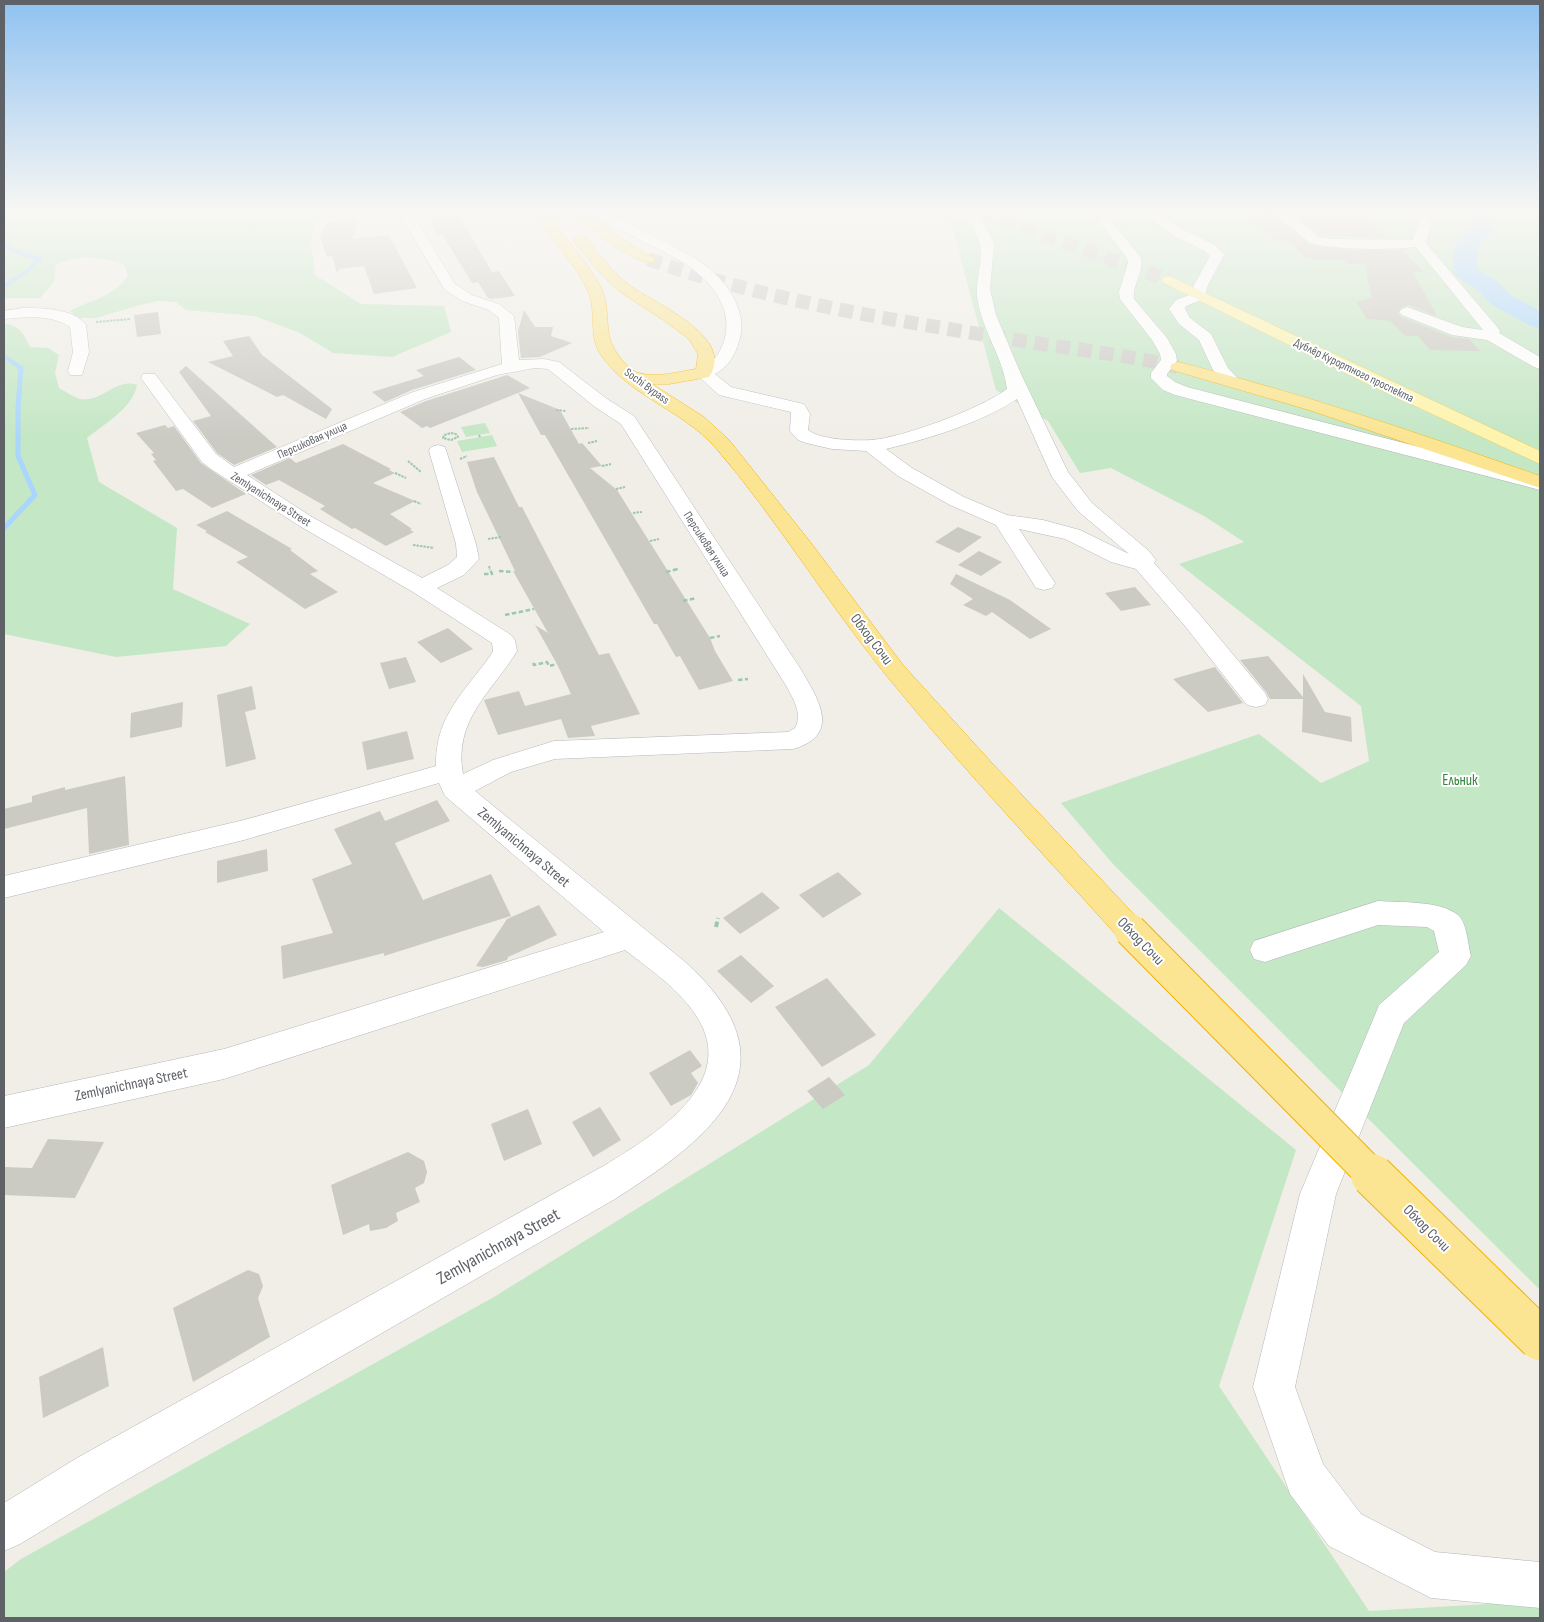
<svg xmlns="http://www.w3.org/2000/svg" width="1544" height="1622" font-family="'Sofia Sans Condensed',sans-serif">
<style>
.green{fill:#c4e7c5}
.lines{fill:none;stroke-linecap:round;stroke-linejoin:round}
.stream-far1{stroke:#a9d6fe;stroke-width:4}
.stream{stroke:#a9d6fe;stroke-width:5}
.river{fill:#a9d6fe;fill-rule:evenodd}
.building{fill:#cbcac3}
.major-tunnel{stroke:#cccbc7;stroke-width:14;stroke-dasharray:14 8;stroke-linecap:butt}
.highway-tunnel{stroke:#cccbc7;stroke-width:14;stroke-dasharray:14 8;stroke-linecap:butt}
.minor-casing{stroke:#b4b7bb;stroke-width:1}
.major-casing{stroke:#f0cd60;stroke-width:1}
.highway-casing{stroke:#f4b104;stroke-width:1}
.path-far2{stroke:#9dc8ab;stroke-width:2;stroke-dasharray:2.5 1;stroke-linecap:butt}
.path-far1{stroke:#9dc8ab;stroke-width:2.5;stroke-dasharray:4.5 2.5;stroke-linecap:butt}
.path{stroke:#9dc8ab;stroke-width:4;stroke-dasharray:5.5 3;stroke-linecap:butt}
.minor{fill:#fff;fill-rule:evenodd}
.major{fill:#fef4ae;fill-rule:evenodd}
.highway{fill:#fbe593;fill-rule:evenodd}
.highway-bridge-far1-casing{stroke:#f4b104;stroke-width:34;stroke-linecap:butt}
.highway-bridge-casing{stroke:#f4b104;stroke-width:44;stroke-linecap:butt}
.highway-bridge-far1{stroke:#fbe593;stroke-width:32}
.highway-bridge{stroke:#fbe593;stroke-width:42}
.labels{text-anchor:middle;stroke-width:4;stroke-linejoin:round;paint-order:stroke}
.far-street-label{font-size:12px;fill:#5e6267;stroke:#fff}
.street-label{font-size:15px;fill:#5e6267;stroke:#fff}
.park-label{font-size:15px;fill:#37853e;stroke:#fff}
.near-street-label{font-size:18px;fill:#5e6267;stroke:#fff}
</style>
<rect width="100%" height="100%" fill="#f0eee7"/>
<path class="green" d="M82 212H317L311 241 315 275 361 304 444 306 451 332 392 357 333 353 300 333 255 316 186 310 176 302 158 301 140 305 96 318H78L70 311C92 299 112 298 128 276L124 264C100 257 79 254 56 265L54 282 40 298H4V214Z
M948 212H1540V1290L1113 864 1061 803 1259 734 1321 783 1369 761 1361 706 1179 564 1244 542 1204 516 1111 468 1080 473 1048 421 996 390Z
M4 324C18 324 25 335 30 347L48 348 59 355 55 373 59 388C65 391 73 397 80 399 102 403 116 377 137 385 133 408 104 424 87 438L99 482 177 528 173 589 250 624 226 646 116 657 4 634Z
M485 423 490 433 466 437 461 427Z
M492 435 497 446 462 452 457 441Z
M999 908 1296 1150 1219 1386 1369 1611 1540 1601V1618H4V1572L21 1559 494 1297 869 1065Z"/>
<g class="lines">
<path class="stream-far1" d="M4 242 11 250 40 259 26 272 4 286
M4 356 21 368"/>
<path class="stream" d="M4 528 35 495 18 456V407L21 368 19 367"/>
<path class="river" d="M1463 212H1487L1492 218 1494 231 1478 246 1477 269 1495 280 1512 296 1540 311V329L1531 326 1494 306 1477 290 1457 277 1453 272 1454 248 1463 235 1472 229 1471 220Z"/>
</g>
<path class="building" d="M445 212H457L492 272 499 271 515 296 491 299 488 298 478 282 472 283 442 234 437 235 431 224 436 216Z
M1243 212H1270L1310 245 1348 250H1402L1424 272H1413L1437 316 1408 305 1401 308 1398 313 1401 317 1451 337 1469 339 1480 351 1430 350 1418 336H1405L1390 321 1367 319 1356 302 1372 298 1364 264H1348L1343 260 1307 259 1290 241H1276Z
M1291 212H1322V215L1362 213 1389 238 1320 235Z
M357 220 356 222H359L352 239 389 235 417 288 374 294 364 266 339 269 337 273 332 256 327 257 320 236 328 221Z
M524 310 535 327H553L551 336 572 343 540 357 521 358 518 331Z
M158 312 161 334 137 337 134 315Z
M249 336 262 355 332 409 326 419 283 395 277 397 208 362 233 356 223 341Z
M459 357 476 370 412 390 385 402 372 392 424 376 416 370Z
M186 366 277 447 234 465 217 453 193 421 211 416 179 372Z
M507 375 530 388 518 393 560 410 579 444 582 443 602 466 590 468 617 490 710 638 715 651 733 681 699 690 680 656 676 657 657 624H654L545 435H541L518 393 430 428 427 426 422 428 400 412 426 401Z
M165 425 168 428 174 426 201 463 246 494 212 508 183 489 176 491 153 461 156 460 151 454 154 453 136 433Z
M343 444 391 469 389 470 395 473 373 483 415 501 390 514 412 529 410 530 414 532 386 546 355 528 352 529 320 509 325 506 279 480 266 485 251 475 290 458 296 463Z
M494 457 519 507H522L599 655 609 653 640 714 591 726 595 736 568 738 561 719 498 735 484 700 519 691 525 706 571 694 557 664 535 625 548 633 513 571H515L477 492 467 462Z
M227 511 292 549 290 550 318 571 310 574 338 592 305 609 236 562 248 557 205 532 207 531 196 525Z
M958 527 982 537 959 553 935 542Z
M979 551 1002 562 981 576 958 565Z
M956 574 1010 600 1051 629 1030 639 992 612 986 616 963 605 973 599 950 584Z
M1135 587 1151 605 1121 611 1105 593Z
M448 628 473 649 441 663 417 642Z
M1268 656 1303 697V674L1325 712 1351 717 1352 742 1302 732 1303 699H1270L1266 692 1240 660Z
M406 657 416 682 389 689 380 663Z
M1215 667 1243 703 1208 712 1173 679Z
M252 686 256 709 245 712 256 759 226 767 217 695Z
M183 702 182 727 130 738 131 713Z
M407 731 414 759 367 770 362 742Z
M125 776 129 845 89 854 87 808 4 829V809L32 802V796L65 787V790Z
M437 800 450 821 395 843 423 900 491 874 511 916 384 956V953L283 979 281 946 333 933 312 879 352 864 334 829 380 811 385 821Z
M267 849 268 871 217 883V861Z
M838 872 862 894 823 918 799 895Z
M762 892 780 908 740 934 723 918Z
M539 905 557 935 508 957 507 960 483 967 476 966 507 919Z
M741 955 774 986 751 1003 717 971Z
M827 978 876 1035 822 1067 775 1007Z
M690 1050 702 1066 691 1073 698 1083 691 1095 671 1106 649 1073Z
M829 1077 845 1095 823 1109 807 1091Z
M600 1107 621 1140 593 1157 572 1122Z
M528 1109 542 1144 504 1161 491 1124Z
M48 1139 104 1142 75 1198 4 1195V1167L32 1168Z
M408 1152 424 1161 427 1172 424 1183 415 1188 420 1202 396 1213 398 1221 386 1228 370 1231 369 1224 343 1235 331 1185Z
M248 1270 259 1274 263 1286 258 1298 270 1337 193 1382 173 1308Z
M103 1347 109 1386 43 1418 39 1377Z"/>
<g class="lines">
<path class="major-tunnel" d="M981 212 1169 280"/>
<path class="highway-tunnel" d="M648 259C771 302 900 321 1029 342 1078 350 1129 355 1178 367"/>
<g class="minor-casing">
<path id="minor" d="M398 212H411L455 284 472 295 499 304 514 316 519 360 544 359 559 362 607 399 634 416 800 668C817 697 843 735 793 749L555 759 511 772 475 791 684 961C802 1066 714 1136 615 1199L109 1490 20 1544 4 1551V1503L77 1458 607 1164C650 1137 730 1090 703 1028 688 995 652 971 625 950L224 1079 4 1128V1096L224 1049 604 932 445 796 439 783 244 840 4 898V876L244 820 436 766C435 716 464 693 490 656L493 651 492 643 413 592 298 525 211 469 202 462 141 378 143 374H155L216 454 234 467 413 392 502 364 499 318 489 310 462 301 445 290ZM535 368 548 369 595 407 621 424 787 687C793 699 803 714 795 728L788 732 554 741 493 760 463 774C453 720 492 692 517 651L515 640 511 635 437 588 464 575 479 559 476 544 445 447 438 445 431 447 429 451 456 544 457 557 448 565 422 578 312 517 247 475 425 399 497 375Z
M593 212C597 212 604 211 608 212 616 215 633 227 642 231 679 249 723 266 738 308 742 319 743 330 739 341 735 356 728 367 715 374L731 387 804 404 810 414 808 430C821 440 855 441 871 440 902 438 982 408 1007 389 1003 358 984 333 978 303 973 281 986 259 978 238 975 229 968 221 962 212H975L988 231 994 244 990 289 996 315 1021 374 1068 472 1092 503 1149 551 1156 560 1154 563 1201 616 1265 693 1268 699 1265 705 1256 707 1247 705 1185 626 1136 569 1111 562 1065 539 1019 529 1055 583 1052 588 1044 590 1036 588 996 525 950 505 898 476 866 451 832 449 806 443 798 440 790 431 791 412 719 395 695 373C700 365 712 364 718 354 726 341 729 325 724 310 710 267 659 251 622 231 612 226 600 221 593 212ZM1017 399 1052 477 1078 511 1129 554 1080 530 1043 520 1007 515 964 497 912 468 886 449C928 439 981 423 1017 399Z
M1098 212H1110L1112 222 1141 258C1144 272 1132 285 1134 299L1167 338 1176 354 1177 361 1167 374V376L1175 382 1187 387 1540 478V490L1175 395 1163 390 1151 378V373L1161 360 1160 354 1152 340 1120 299 1119 292 1128 263 1127 258 1100 222Z
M1143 212H1158L1184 230 1215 245 1224 255 1208 285 1204 299 1186 306 1185 309 1190 318 1211 334 1228 368 1241 382 1239 386H1227L1213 370 1199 340 1179 324 1169 309 1176 300 1192 294 1194 285 1210 256 1205 251 1174 236Z
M1272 212H1287L1319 237 1331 239 1409 240H1413L1419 223 1408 212H1422L1432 222 1426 243 1498 328 1500 331 1499 333 1540 357V369L1534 367 1487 340 1452 335 1402 315 1399 312 1402 309 1407 307 1462 327 1483 330 1416 247C1387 250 1337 250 1310 243Z
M23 308C41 308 74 308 86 325L89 352 82 375H70L68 371 73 352 70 327C50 314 27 317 4 319V311Z
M1378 901C1401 903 1439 900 1458 915 1467 923 1468 945 1471 956L1466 965 1404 1023 1336 1194 1295 1387 1323 1464 1361 1514 1435 1552 1540 1562V1608L1431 1598 1329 1546 1290 1494 1253 1387 1300 1194 1375 1015 1379 1005 1439 952 1434 931 1427 927 1378 925 1265 962 1254 959 1250 950 1254 941Z"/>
</g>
<g class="major-casing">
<path id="major" d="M1169 276 1540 451V464L1368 384 1164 283 1162 280 1164 277Z"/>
</g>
<g class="highway-casing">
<path id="highway" d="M535 212H548C562 238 585 258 599 284 609 301 606 317 609 335 611 347 626 370 639 373 656 378 678 372 696 369L698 354 689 339 665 321 619 291 601 274 575 243 573 240 575 237H585C599 254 612 272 629 285 653 303 737 337 709 377L669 384H652L704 417 729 440 811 543 903 665 991 762 1141 922 1145 930 1141 938 1130 942 1119 938C1041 851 960 766 886 675 826 601 777 519 715 447 682 410 629 396 601 355 588 336 597 312 588 291 575 262 550 241 535 212Z
M573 212H588L622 239 655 259 653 262C636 266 584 226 573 212Z
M1178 362C1301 393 1421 434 1540 476V488L1309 410 1172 370 1170 367 1172 364Z"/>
</g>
<path class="path-far2" d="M96 322 131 319
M556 410 566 411
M571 429 589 428
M451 433 456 434 458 437 451 440 443 438 444 435Z
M479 435 480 437
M588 443 597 441
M460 459 467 456
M408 461 421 472
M602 466 611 464
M395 473 406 478
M616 489 625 487
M414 501 421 504
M633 513 642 512
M488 539 501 537
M650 541 659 539
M413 545 434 548
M489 566 490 570
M674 570 678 569"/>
<path class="path-far1" d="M499 571 513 572
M666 572 678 569
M484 574H492L490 569
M683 601 696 598
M505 615 534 609
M710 638 720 636
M533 663 534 665 547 662 549 666 557 664
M738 680 748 679"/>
<path class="path" d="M716 927 718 918"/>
<use href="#minor" class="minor"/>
<use href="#major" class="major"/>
<use href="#highway" class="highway"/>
<g class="highway-bridge-far1-casing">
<path id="highway-bridge-far1" d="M1130 930 1373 1176"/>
</g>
<g class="highway-bridge-casing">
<path id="highway-bridge" d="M1372 1175 1540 1339"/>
</g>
<use href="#highway-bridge-far1" class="highway-bridge-far1"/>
<use href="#highway-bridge" class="highway-bridge"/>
</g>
<linearGradient id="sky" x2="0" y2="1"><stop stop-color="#8fc2f1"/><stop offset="0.48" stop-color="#f8f7f4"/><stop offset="1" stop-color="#f8f7f4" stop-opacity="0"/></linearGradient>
<rect width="1544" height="440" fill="url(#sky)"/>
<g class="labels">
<g class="far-street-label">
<text transform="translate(1354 370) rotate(26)" y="4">Дублёр Курортного проспекта</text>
<text transform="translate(647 386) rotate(36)" y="4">Sochi Bypass</text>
<text transform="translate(312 440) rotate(-24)" y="4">Персиковая улица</text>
<text transform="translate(271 499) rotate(32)" y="4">Zemlyanichnaya Street</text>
<text transform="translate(707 544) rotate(57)" y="4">Персиковая улица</text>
</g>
<g class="street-label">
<text transform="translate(872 639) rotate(53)" y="5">Обход Сочи</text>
<text transform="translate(524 847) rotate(40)" y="5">Zemlyanichnaya Street</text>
<text transform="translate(1141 941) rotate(46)" y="5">Обход Сочи</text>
<text transform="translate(131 1084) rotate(-12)" y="5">Zemlyanichnaya Street</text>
<text transform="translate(1427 1228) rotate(45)" y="5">Обход Сочи</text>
</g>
<g class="park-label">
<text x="1460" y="785">Ельник</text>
</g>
<g class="near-street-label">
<text transform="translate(498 1246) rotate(-29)" y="6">Zemlyanichnaya Street</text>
</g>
</g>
<rect width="1544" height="1622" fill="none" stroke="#5e6267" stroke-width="10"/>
</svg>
